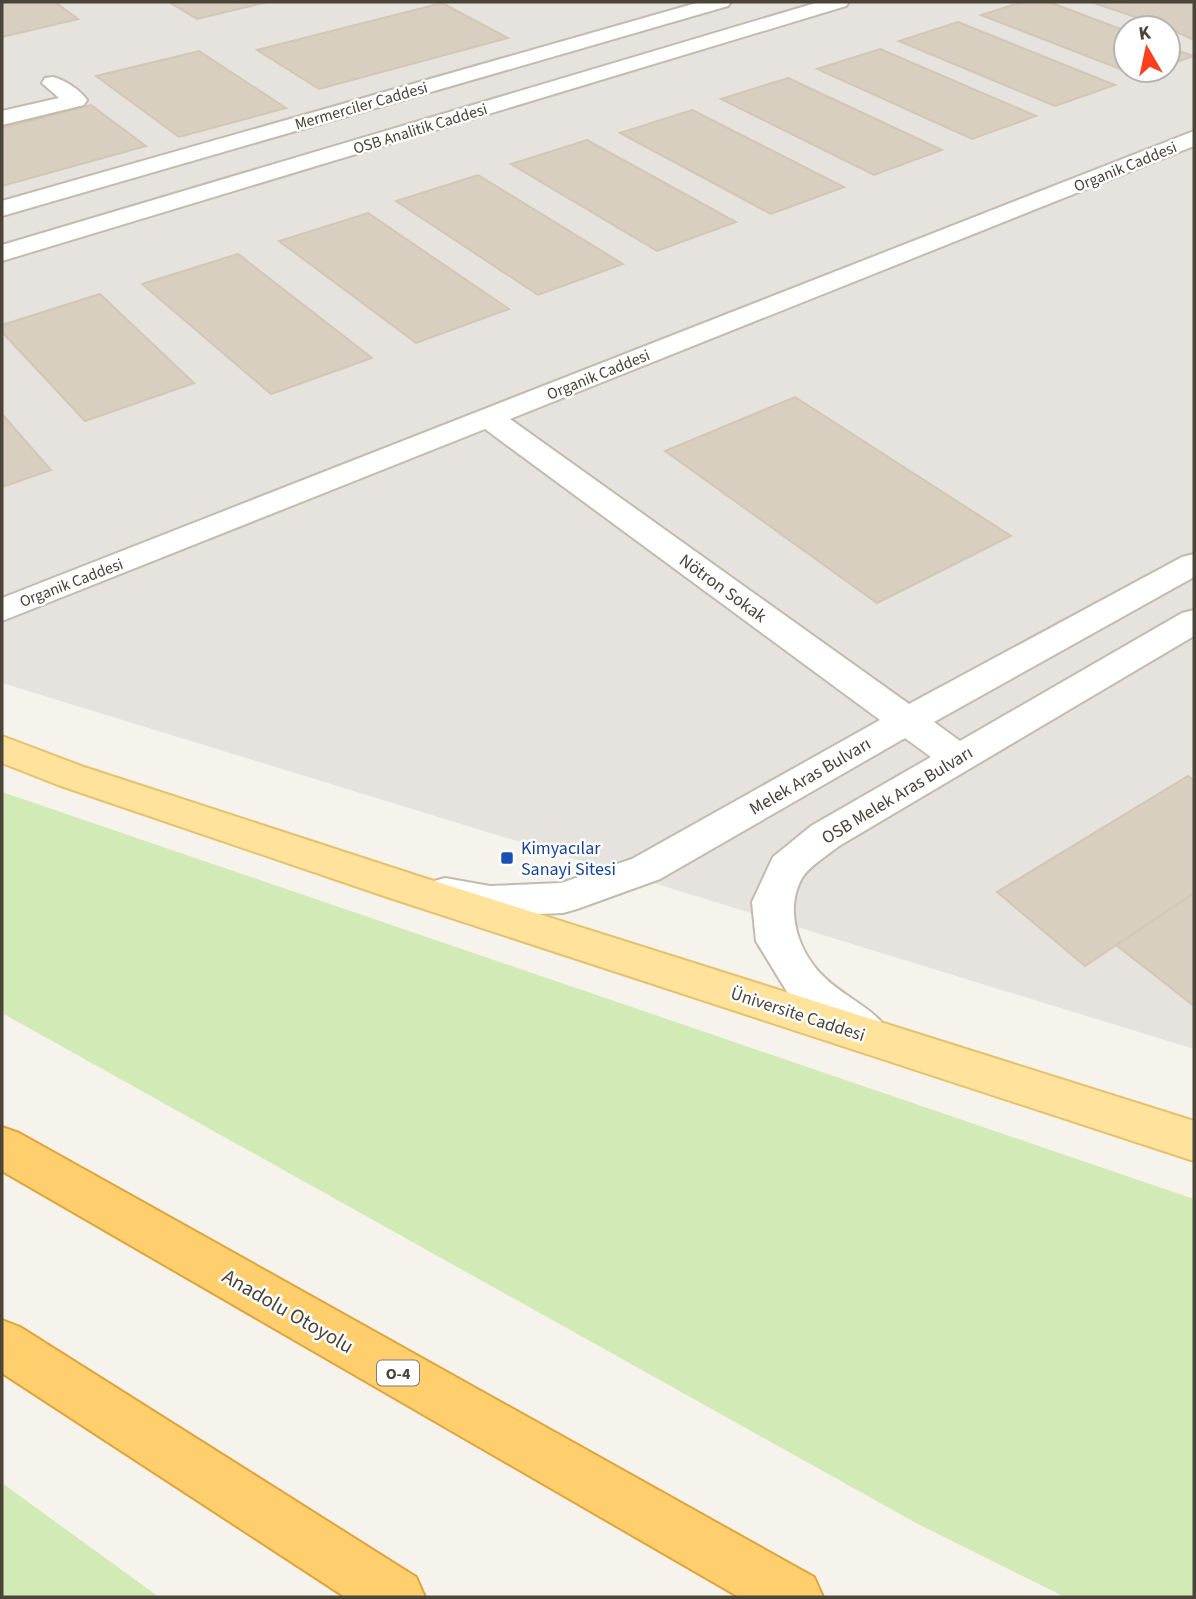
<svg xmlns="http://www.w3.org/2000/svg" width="1196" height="1599" font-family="'Source Sans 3',sans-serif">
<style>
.industrial{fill:#e6e2dd;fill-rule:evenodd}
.green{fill:#d2eab5}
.building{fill:#d8cfc1;stroke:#d3c7b4;stroke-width:2}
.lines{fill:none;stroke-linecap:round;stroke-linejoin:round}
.minor-casing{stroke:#c2bbae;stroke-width:4}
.major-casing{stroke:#e6c16a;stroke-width:4}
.highway-casing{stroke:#e0a43c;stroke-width:4}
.minor{fill:#fff;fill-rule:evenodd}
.major{fill:#ffe39c;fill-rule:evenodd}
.highway{fill:#ffcf6e;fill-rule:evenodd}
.transit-dot{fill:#1a4fb4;stroke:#fff;stroke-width:2.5}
.labels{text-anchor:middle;stroke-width:5;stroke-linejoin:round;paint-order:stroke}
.far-street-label{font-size:16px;fill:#4b4439;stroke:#fff}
.shield{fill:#fff;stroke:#817c74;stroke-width:2}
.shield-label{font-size:16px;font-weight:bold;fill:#4b4439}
.street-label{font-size:18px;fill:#4b4439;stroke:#fff}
.transit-label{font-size:18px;fill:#164399;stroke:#fff;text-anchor:start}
.near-street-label{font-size:21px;fill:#4b4439;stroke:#fff}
</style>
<rect width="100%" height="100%" fill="#f6f3ec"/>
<path class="industrial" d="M2 2H1194V1049L2 683ZM1126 28H1168V70H1126Z"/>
<path class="green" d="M2 792 1194 1199V1597H1065L916 1523 2 1013Z
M2 1483 159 1597H2Z"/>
<path class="building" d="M2 2H55L78 19 2 37Z
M169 2H267L197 19Z
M1022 2H1049L1126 31V70H1155L1138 76 981 15Z
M1091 2 1194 3V40L1168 28Z
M442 3 508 38 319 89 257 50Z
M958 22 1115 85 1055 106 899 41Z
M1168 47 1194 56 1168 65Z
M880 49 1036 116 972 139 817 69Z
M199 51 286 108 179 137 96 76Z
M788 78 942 150 874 175 721 99Z
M91 105 146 146 2 186V128Z
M692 110 844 187 771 214 620 133Z
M587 140 736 222 657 251 511 164Z
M478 175 623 264 538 295 396 201Z
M368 213 509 309 416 343 279 241Z
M238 254 372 358 271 394 142 284Z
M100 294 194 383 85 421 2 332V325Z
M795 397 1011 536 877 603 665 451Z
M2 414 51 470 2 487Z
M1188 776 1194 780V893L1085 966 997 892Z
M1194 893V1006L1116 945Z"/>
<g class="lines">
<g class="minor-casing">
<path id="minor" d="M700 2H731L728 6 2 216V201Z
M819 2H849L846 6 2 261V245Z
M53 77C65 80 80 90 87 100L84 105 2 125V111L59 98 42 83 45 78Z
M1194 131V146L510 419 909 704 1182 557 1194 554V577L934 722 960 741 1182 613 1194 610V636L839 846C828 855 809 866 802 878 784 910 798 951 823 976 844 998 877 1008 891 1036L885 1049 869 1054 853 1049 792 1000 756 941 752 902 773 857 811 826 931 757 905 738 660 879 577 909 563 913 490 916 431 904 425 893 431 882 445 878 490 886 561 883 632 859 880 720 485 429 2 621V598Z"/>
</g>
<g class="major-casing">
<path id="major" d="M2 736 84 767 415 875 1194 1121V1161L387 897 58 785 2 763Z"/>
</g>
<g class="highway-casing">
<path id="highway" d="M2 1127 19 1133 814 1577 823 1597H739L2 1171Z
M2 1320 20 1327 416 1577 425 1597H345L2 1373Z"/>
</g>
<use href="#minor" class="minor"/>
<use href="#major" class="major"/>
<use href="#highway" class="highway"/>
</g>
<rect class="transit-dot" x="500" y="851" width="14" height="14" rx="3.5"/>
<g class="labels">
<g class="far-street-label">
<text transform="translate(361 105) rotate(-16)" y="6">Mermerciler Caddesi</text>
<text transform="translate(420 128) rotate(-17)" y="6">OSB Analitik Caddesi</text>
<text transform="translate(1125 166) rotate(-22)" y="6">Organik Caddesi</text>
<text transform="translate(598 374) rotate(-22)" y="6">Organik Caddesi</text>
<text transform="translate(71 582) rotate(-21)" y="6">Organik Caddesi</text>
</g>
<rect class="shield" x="377" y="1360.5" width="42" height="25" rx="5"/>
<g class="shield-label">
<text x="398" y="1379">O-4</text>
</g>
<g class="street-label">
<text transform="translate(723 588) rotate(36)" y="6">Nötron Sokak</text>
<text transform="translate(810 776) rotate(-30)" y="6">Melek Aras Bulvarı</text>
<text transform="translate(897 795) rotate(-31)" y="6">OSB Melek Aras Bulvarı</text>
<text transform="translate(798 1014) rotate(18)" y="6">Üniversite Caddesi</text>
</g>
<g class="transit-label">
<text x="521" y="854">Kimyacılar<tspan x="521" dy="21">Sanayi Sitesi</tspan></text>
</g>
<g class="near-street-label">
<text transform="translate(288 1311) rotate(30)" y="7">Anadolu Otoyolu</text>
</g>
</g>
<rect width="1196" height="1599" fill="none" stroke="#4b4439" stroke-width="7"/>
<g transform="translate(1147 49) rotate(351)"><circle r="33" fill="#ffffff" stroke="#b7b4b0" stroke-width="2"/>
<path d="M0-5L12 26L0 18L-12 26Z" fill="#fc3f1d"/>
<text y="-10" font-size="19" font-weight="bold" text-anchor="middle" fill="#4b4439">K</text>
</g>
</svg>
